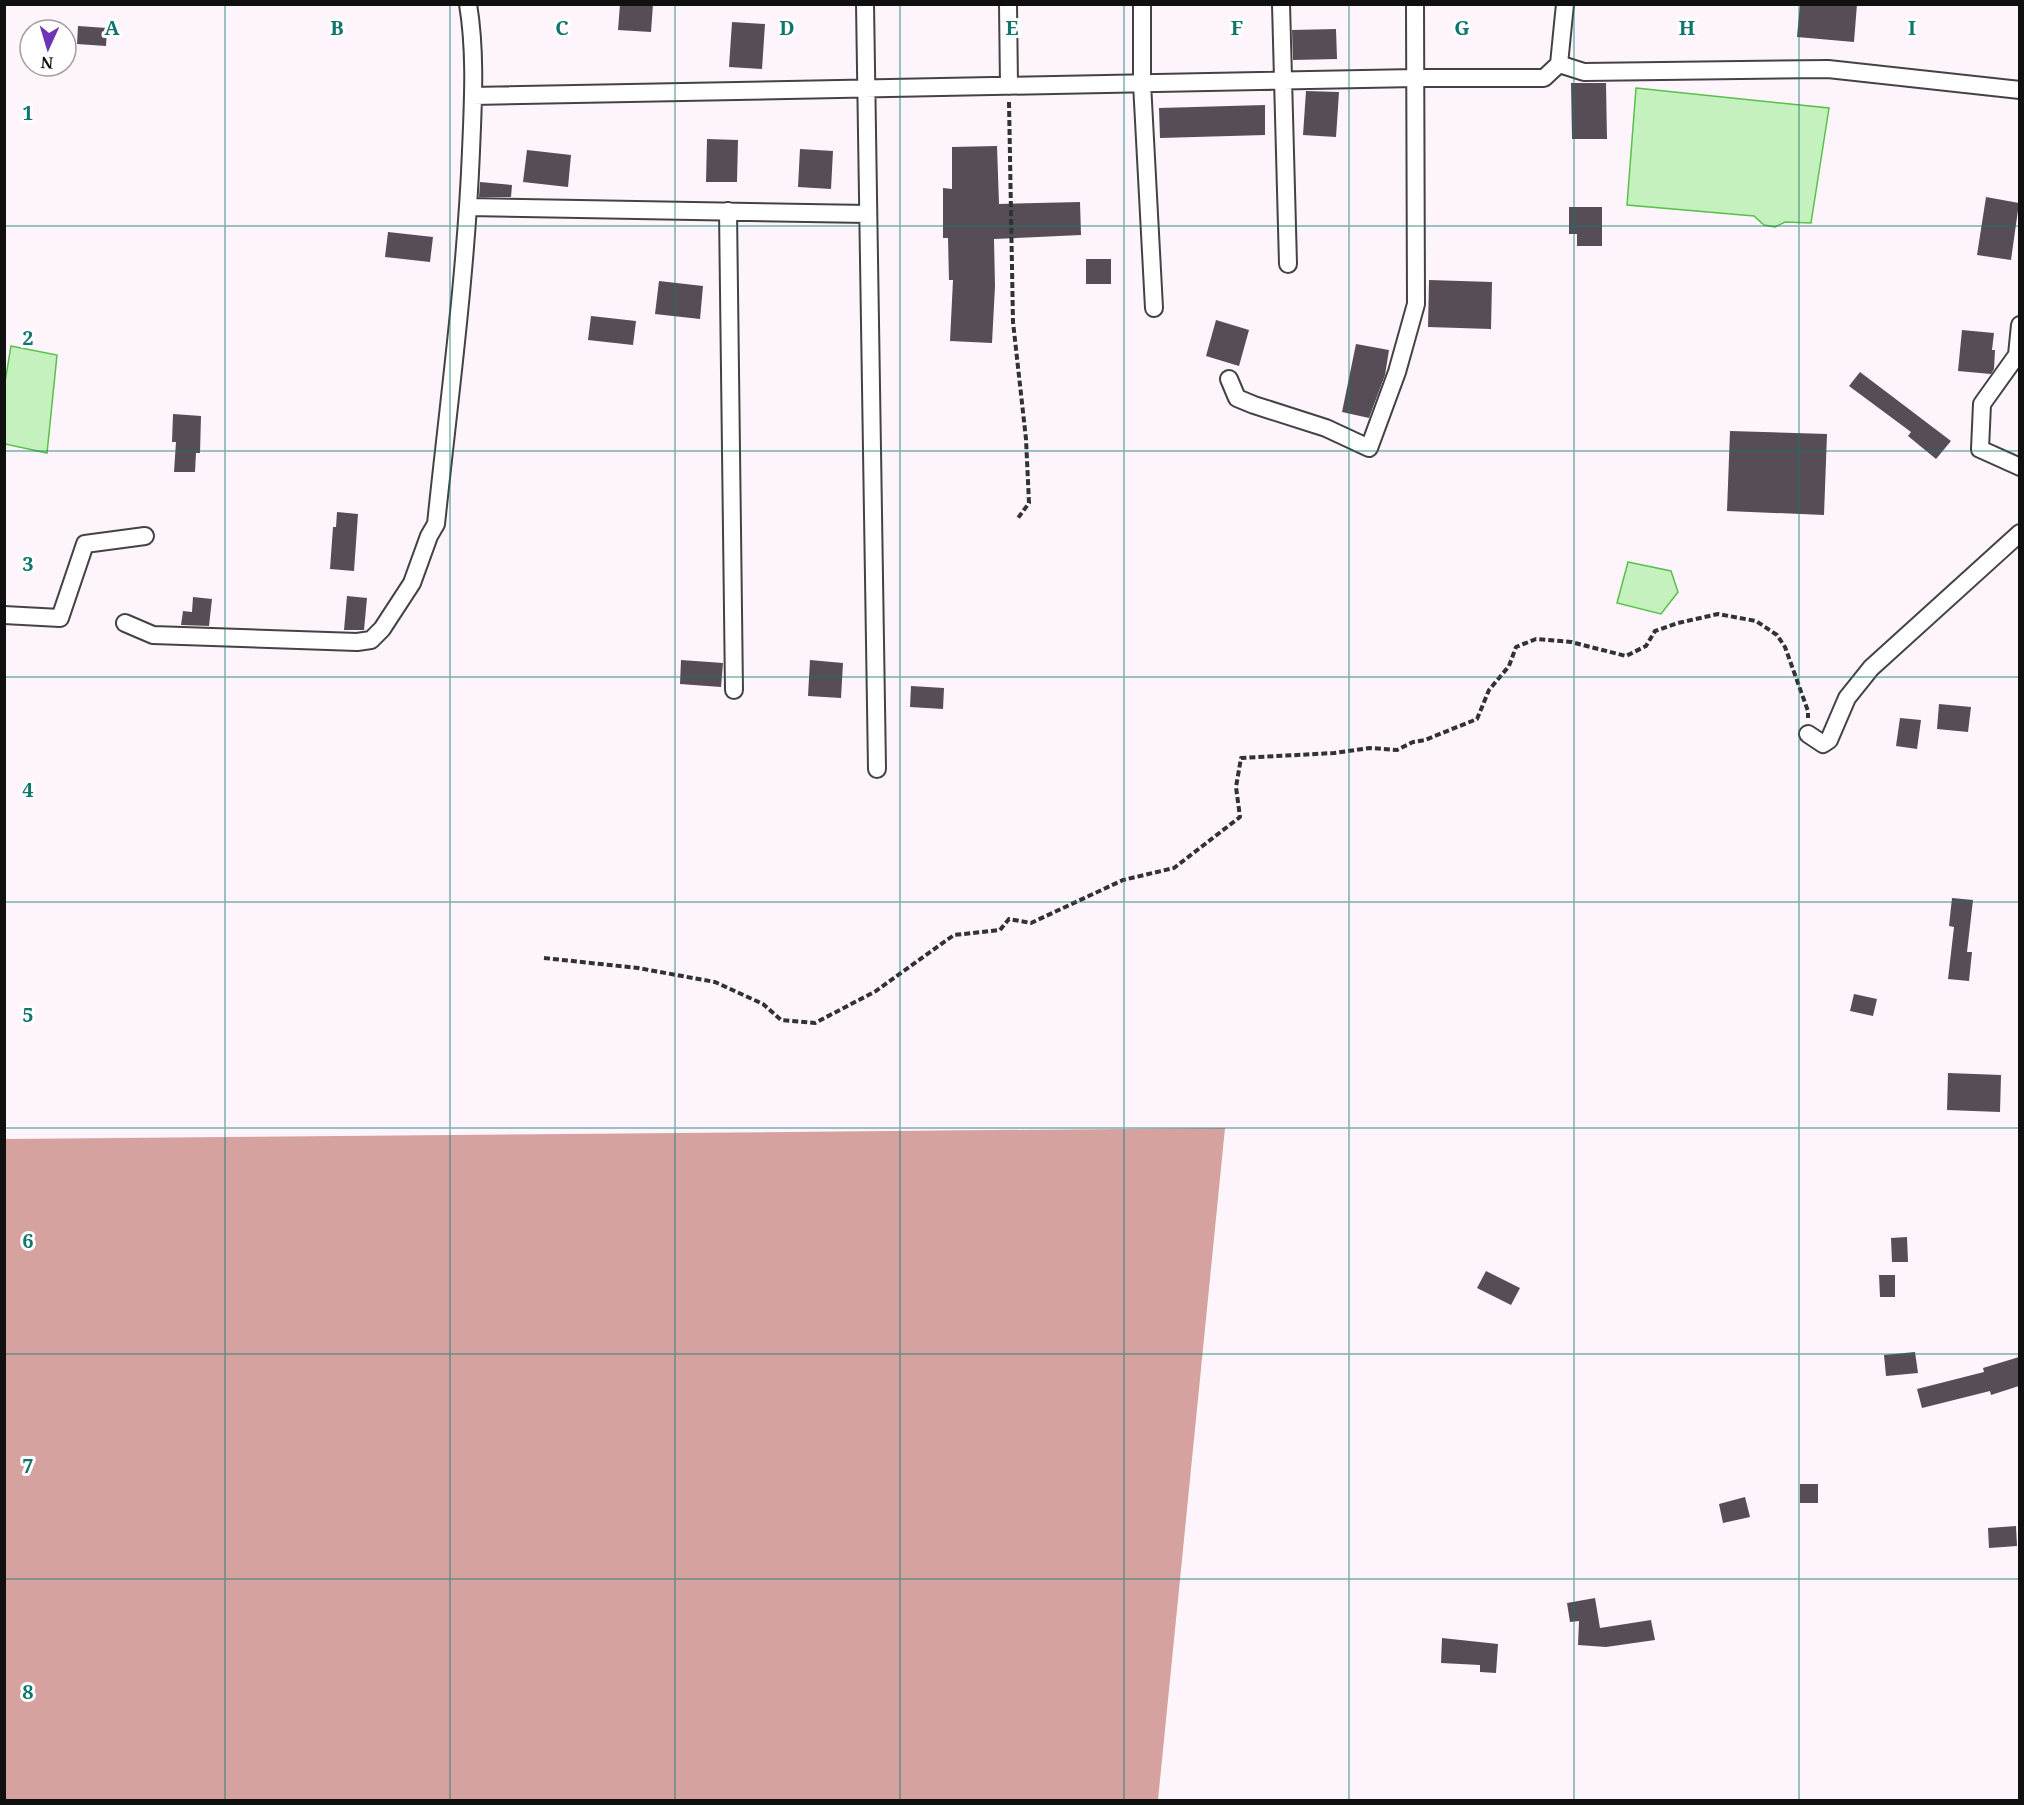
<svg xmlns="http://www.w3.org/2000/svg" width="2024" height="1805" font-family="'Noto Serif',serif">
<style>
.forest{fill:#d5a2a0}
.water{fill:#c4f1bd;stroke:#58c04b;stroke-width:1.5}
.building{fill:#564d57}
.lines{fill:none;stroke-linecap:round;stroke-linejoin:round}
.street-casing{stroke:#434343;stroke-width:20}
.path{stroke:#323232;stroke-width:4;stroke-dasharray:6 3;stroke-linecap:butt}
.street{stroke:#fff;stroke-width:16}
.grid{fill:none;stroke:#0f766e;stroke-width:1.5;stroke-opacity:0.55}
.grid-label{font-size:20px;text-anchor:middle;font-weight:bold;fill:#0f766e;stroke:#fff;stroke-width:6;stroke-linejoin:round;paint-order:stroke}
</style>
<rect width="100%" height="100%" fill="#fef4fb"/>
<path class="forest" d="M1225 1128 1158 1800H5V1139Z"/>
<path class="water" d="M1636 88 1829 108 1811 223 1785 222 1775 227 1764 225 1754 216 1627 205Z
M11 346 57 355 47 453 5 444 4 388Z
M1628 562 1671 571 1678 592 1661 614 1617 603Z"/>
<path class="building" d="M620 4H653L651 32 618 30Z
M1800 4H1857L1854 42 1797 37Z
M732 22 765 24 762 69 729 67Z
M78 26 107 28 106 46 77 44Z
M1336 29 1337 59 1293 60 1292 30Z
M1571 83H1606L1607 139H1572Z
M1306 91 1339 92 1336 137 1303 135Z
M1265 105V135L1160 138 1159 108Z
M707 139 738 140 737 182H706Z
M997 146 999 204 1080 202 1081 235 994 239 995 286 992 343 950 341 953 280H949L948 238H943V188L952 189V147Z
M800 149 833 151 831 189 798 187Z
M527 150 571 155 568 187 523 182Z
M480 182 512 185 511 197H479Z
M1986 197 2019 203 2011 260 1977 255Z
M1569 207H1602V246H1577V234H1569Z
M388 232 433 237 430 262 385 257Z
M1086 259H1111V284H1086Z
M1429 280 1492 282 1491 329 1428 327Z
M659 281 703 286 700 319 655 314Z
M591 316 636 321 633 345 588 340Z
M1216 320 1249 330 1239 366 1206 356Z
M1962 330 1994 333 1992 350H1995L1994 369 1991 374 1958 371Z
M1356 344 1389 350 1385 375 1369 418 1342 412Z
M1860 372 1951 441 1936 459 1908 436 1911 432 1849 386Z
M173 414 201 416 200 453H196L195 472H174L176 442H172Z
M1730 431 1827 434 1824 515 1727 511Z
M337 512 358 514 354 571 330 569 333 527H336Z
M347 596 367 598 364 630H344Z
M193 597 212 599 209 626 181 625 183 611 192 612Z
M681 660 723 663 721 687 680 684Z
M810 660 843 663 841 698 808 696Z
M911 686 944 688 943 709 910 707Z
M1939 704 1971 707 1968 732 1937 729Z
M1900 718 1921 720 1917 749 1896 746Z
M1952 898 1973 900 1967 952H1972L1969 981 1948 979 1954 927 1949 926Z
M1854 994 1877 999 1873 1016 1850 1011Z
M1948 1073 2001 1075 2000 1112 1947 1110Z
M1907 1237 1908 1262H1892L1891 1238Z
M1486 1271 1520 1288 1511 1305 1477 1288Z
M1879 1275H1895V1297H1880Z
M1915 1352 1918 1373 1886 1376 1884 1355Z
M2019 1357V1386L1991 1395 1990 1391 1922 1408 1917 1389 1984 1372 1983 1368Z
M1800 1484H1818V1503H1800Z
M1745 1497 1750 1517 1723 1523 1719 1504Z
M2016 1526 2017 1546 1989 1548 1988 1528Z
M1595 1598 1600 1628 1651 1620 1655 1640 1606 1647 1578 1645 1579 1621 1570 1622 1567 1603Z
M1442 1638 1498 1644 1496 1673 1480 1672V1665L1441 1663Z"/>
<g class="lines">
<g class="street-casing">
<path id="street" d="M865 4 877 769
M1008 4 1009 86
M1142 4V83L1154 308
M1281 4 1288 264
M1559 64 1584 72 1828 69 2020 90
M473 96 1416 78H1544L1559 64 1565 4
M469 207 868 214
M728 211 734 690
M2020 325 2017 355 1982 404 1980 449 2020 467
M1229 379 1237 398 1254 405 1326 428 1369 448 1397 372 1416 304 1415 4
M4 615 60 618 85 544 145 536
M125 623 153 635 357 642 371 640 382 629 412 583 429 536 436 524C449 400 466 275 471 151 473 102 476 52 468 4
M1808 734 1823 744 1829 740 1847 698 1871 668 2020 533"/>
</g>
<path class="path" d="M1009 102 1013 322 1026 439 1029 503 1018 518
M544 958 638 968 715 982 763 1004 781 1020 815 1023 876 991 954 935 1000 930 1009 919 1031 923 1123 880 1174 868 1240 817 1236 787 1241 758 1334 753 1370 748 1397 750 1413 742 1425 740 1477 719 1489 690 1509 666 1516 647 1536 639 1571 642 1626 656 1646 646 1655 631 1678 623 1718 614 1756 621 1777 635 1785 647 1808 711V718"/>
<use href="#street" class="street"/>
</g>
<path class="grid" d="M225 4V1800M450 4V1800M675 4V1800M900 4V1800M1124 4V1800M1349 4V1800M1574 4V1800M1799 4V1800M4 226H2020M4 451H2020M4 677H2020M4 902H2020M4 1128H2020M4 1354H2020M4 1579H2020"/>
<g class="grid-label">
<text x="112" y="35">A</text>
<text x="337" y="35">B</text>
<text x="562" y="35">C</text>
<text x="787" y="35">D</text>
<text x="1012" y="35">E</text>
<text x="1237" y="35">F</text>
<text x="1462" y="35">G</text>
<text x="1687" y="35">H</text>
<text x="1912" y="35">I</text>
<text x="28" y="120">1</text>
<text x="28" y="345">2</text>
<text x="28" y="571">3</text>
<text x="28" y="797">4</text>
<text x="28" y="1022">5</text>
<text x="28" y="1248">6</text>
<text x="28" y="1473">7</text>
<text x="28" y="1699">8</text>
</g>
<rect width="2024" height="1805" fill="none" stroke="#101010" stroke-width="12"/>
<g transform="translate(48 48) rotate(184)"><circle r="28" fill="#ffffff" stroke="#9f9f9f" stroke-width="1.5"/>
<path d="M0-4.5L10 22L0 15L-10 22Z" fill="#6c35b3"/>
<text y="-9" font-size="16" font-weight="bold" text-anchor="middle" fill="#101010">N</text>
</g>
</svg>
